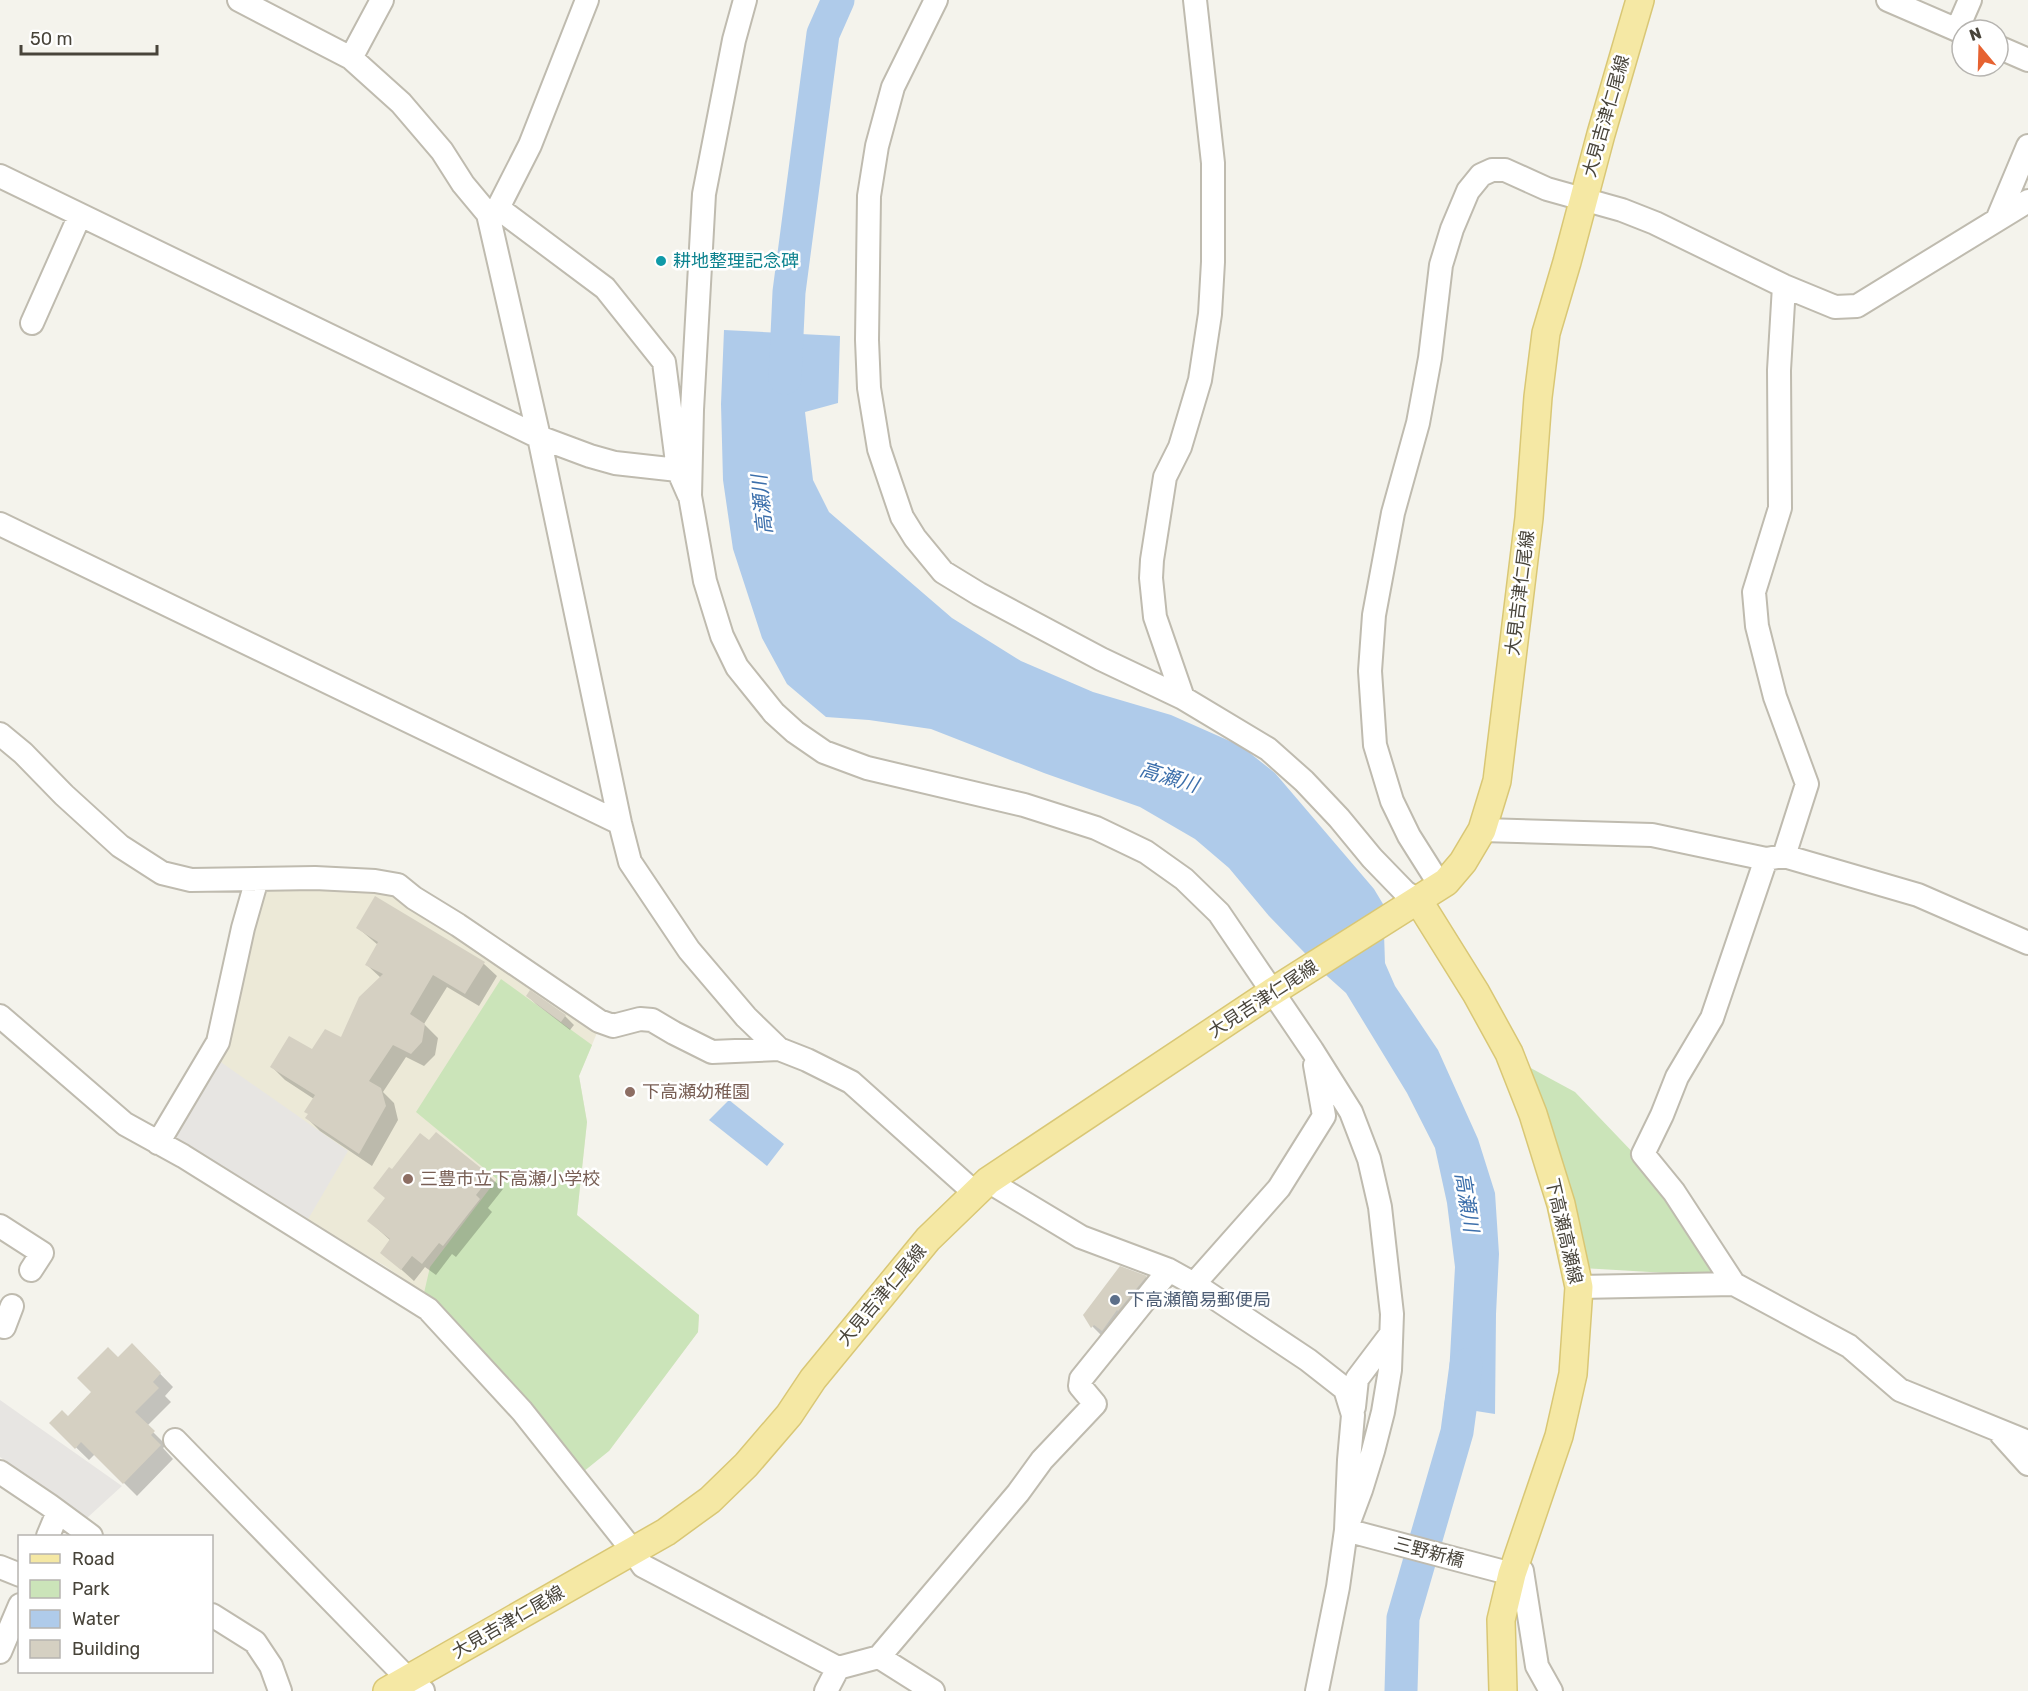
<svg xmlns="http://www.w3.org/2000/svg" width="2028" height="1691" font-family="Rubik,'Noto Sans JP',sans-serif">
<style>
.education{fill:#ece9d7}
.green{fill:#cbe4b9}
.parking{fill:#e7e5e2}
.water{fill:#afcbea}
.shadow{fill:#0003}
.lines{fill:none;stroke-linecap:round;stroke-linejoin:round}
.river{stroke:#afcbea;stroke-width:33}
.building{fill:#d5d0c2}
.minor-casing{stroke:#bfbbaf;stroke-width:26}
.major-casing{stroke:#d9c775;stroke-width:30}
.minor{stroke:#fff;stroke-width:22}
.major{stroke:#f5e8a4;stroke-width:27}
.culture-dot{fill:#0f9aa8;stroke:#fff;stroke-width:2}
.education-dot{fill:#8d6e63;stroke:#fff;stroke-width:2}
.service-dot{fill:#5c6f8a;stroke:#fff;stroke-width:2}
.labels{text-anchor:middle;stroke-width:5;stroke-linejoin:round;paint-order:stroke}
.street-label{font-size:18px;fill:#48443a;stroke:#fff}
.culture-label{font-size:18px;fill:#0d838f;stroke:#fff;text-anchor:start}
.education-label{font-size:18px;fill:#785e54;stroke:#fff;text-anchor:start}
.service-label{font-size:18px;fill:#4e5e75;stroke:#fff;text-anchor:start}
.water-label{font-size:20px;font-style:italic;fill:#3c6fab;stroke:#fff}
</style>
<rect width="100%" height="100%" fill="#f4f3ec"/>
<path class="education" d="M264 884 383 888 599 1028 579 1076 587 1122 577 1215 699 1315 698 1332 609 1451 424 1293 385 1266 172 1143Z"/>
<path class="green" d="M501 979 592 1045 579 1076 587 1122 577 1215 699 1315 698 1332 609 1451 583 1472 424 1293 430 1267 497 1179 416 1112Z
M1527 1066 1575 1092 1641 1161 1718 1276 1582 1268Z"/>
<path class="parking" d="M215 1058 348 1151 307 1221 172 1143 170 1133Z
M0 1400 122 1486 87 1518 0 1457Z"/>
<path class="water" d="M724 330 840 336 838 403 805 412 813 480 829 512 952 618 1021 661 1093 692 1171 715 1241 746 1275 773 1374 889 1383 904 1385 963 1395 986 1438 1050 1478 1139 1495 1193 1499 1254 1496 1314 1495 1414 1444 1406 1449 1375 1455 1267 1447 1203 1435 1148 1407 1093 1346 993 1327 976 1269 916 1229 868 1195 839 1140 807 1044 773 931 729 869 720 826 717 787 684 762 638 733 549 723 480 721 404Z
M729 1100 784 1144 767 1166 709 1120Z"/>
<path class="shadow" d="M358 928 484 964 497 976 479 1006 447 987 424 1024 438 1038 435 1055 424 1066 406 1057 383 1092 394 1103 398 1120 372 1166 320 1131 307 1118 314 1099 285 1080 272 1067 341 1040 381 978 367 965 378 945Z
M530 992 565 1016 574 1025 570 1030 536 1004 528 996Z
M436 1134 490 1177 503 1189 488 1208 492 1212 456 1257 452 1254 436 1275 425 1267 414 1281 382 1252 391 1241 369 1221 386 1199 392 1171 430 1142Z
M1121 1268 1146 1277 1159 1291 1106 1340 1093 1327 1085 1315Z
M132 1345 173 1387 165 1396 171 1402 147 1426 166 1445 163 1448 173 1459 137 1496 95 1454 89 1460 51 1423 68 1418 93 1392 118 1359Z"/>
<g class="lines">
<path class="river" d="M785 378 789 292 823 34 838 0
M1401 1691 1403 1618 1457 1432 1466 1365"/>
</g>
<path class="building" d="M375 896 485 962 465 994 433 975 410 1014 425 1024 422 1042 411 1054 393 1045 369 1081 381 1088 386 1106 359 1154 305 1118 308 1114 304 1112 315 1095 270 1067 289 1036 312 1049 325 1029 341 1037 359 997 383 974 365 965 378 942 356 928Z
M530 990 566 1015 561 1022 526 996Z
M436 1132 491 1176 476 1195 480 1199 443 1246 439 1243 422 1264 412 1256 401 1270 380 1253 390 1239 367 1221 385 1198 373 1188 389 1167 392 1169 420 1133 429 1140Z
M1120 1266 1147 1276 1118 1311 1117 1310 1102 1331 1094 1325 1091 1328 1083 1315Z
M132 1343 161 1373 153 1382 159 1388 135 1412 155 1431 151 1435 161 1445 123 1484 81 1442 75 1449 49 1423 62 1410 68 1416 91 1392 77 1378 108 1347 118 1357Z"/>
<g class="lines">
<g class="minor-casing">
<path id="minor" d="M239 0 351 58 401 103 442 151 463 184 488 214 539 437 620 823 630 862 689 950 746 1017 779 1049
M745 0 734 40 704 194 692 410 690 496 705 581 722 636 737 667 774 713 795 732 824 752 867 768 1024 805 1096 828 1146 852 1184 879 1219 913 1312 1050 1351 1112 1369 1159 1380 1207 1392 1314 1390 1370 1383 1412 1373 1451 1361 1490 1346 1530
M936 0 893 87 877 146 869 196 867 340 869 388 879 449 902 517 915 538 943 572 979 594 1101 659 1183 698 1268 749 1304 781 1339 818 1372 858 1405 892 1418 900
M1888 0 1962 32
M1957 30 1970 0
M1998 47 2028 60
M351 58 382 0
M0 176 539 437 590 456 615 463 678 470 689 495
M498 208 605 288 664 362 678 470
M488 214 498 208 530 145 587 0
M1997 220 2028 146
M32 323 80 215
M0 524 620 823
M1183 698 1155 617 1151 578 1152 560 1165 477 1180 447 1200 380 1210 314 1213 262V163L1195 0
M0 734 23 753 64 795 120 846 162 873 191 880 315 878 375 881 398 885 414 898 458 925 599 1021 613 1026 640 1019 652 1020 674 1033 712 1052 779 1049 807 1060 851 1082 975 1193
M1482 830 1652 835 1766 859 1784 856 1918 895 2028 943
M1784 856 1807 784 1775 697 1757 626 1754 592 1780 508 1779 370 1784 286
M1446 882 1433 874 1409 836 1392 801 1375 745 1370 671 1374 615 1393 513 1418 423 1430 358 1441 265 1452 229 1468 191 1481 175 1492 170H1505L1547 189 1622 210 1655 223 1784 286 1835 307 1857 306 2028 201
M0 1016 125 1124 183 1156 428 1309 522 1411 633 1551 643 1566 838 1668 879 1657 1018 1493 1042 1460 1095 1404 1080 1386 1081 1379 1169 1270
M158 1143 218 1042 243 928 257 879
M988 1181 1081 1237 1169 1270 1194 1284 1308 1360 1345 1389 1353 1415 1349 1460 1346 1530 1338 1587 1317 1691
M0 1226 42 1253 31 1270
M1194 1284 1279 1188 1324 1116 1315 1065
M1734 1284 1674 1192 1643 1154 1662 1115 1677 1077 1712 1018 1766 859
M1579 1287 1734 1284 1849 1346 1900 1390 2028 1442
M0 1325 4 1327 12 1306
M1354 1407 1357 1379 1391 1334
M2001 1434 2028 1464
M175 1440 408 1679 423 1691
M0 1472 49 1505 91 1536
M1346 1530 1512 1574 1522 1571 1537 1666 1551 1691
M48 1536 58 1512
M0 1567 20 1575
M212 1615 255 1642 271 1666 280 1691
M0 1652 20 1605
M879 1657 933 1691
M826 1691 838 1668"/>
</g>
<g class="major-casing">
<path id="major" d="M1418 900 1476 993 1509 1053 1533 1114 1561 1204 1579 1287 1573 1374 1559 1436 1512 1574 1501 1620 1503 1691
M387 1691 666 1532 710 1500 746 1465 789 1415 813 1379 928 1239 988 1181 1272 992 1446 882 1463 862 1482 830 1497 781 1529 518 1538 397 1546 333 1567 262 1601 134 1640 0"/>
</g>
<use href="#minor" class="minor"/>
<use href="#major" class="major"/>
</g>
<circle class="culture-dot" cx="661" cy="261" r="6"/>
<g class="education-dot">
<circle cx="630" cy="1092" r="6"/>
<circle cx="408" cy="1179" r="6"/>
</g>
<circle class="service-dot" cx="1115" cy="1300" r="6"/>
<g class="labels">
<g class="street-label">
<text transform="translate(1606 116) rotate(-74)" y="6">大見吉津仁尾線</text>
<text transform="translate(1520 593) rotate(-83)" y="6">大見吉津仁尾線</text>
<text transform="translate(1263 999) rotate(-33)" y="6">大見吉津仁尾線</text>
<text transform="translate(1564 1231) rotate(77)" y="6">下高瀬高瀬線</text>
<text transform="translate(882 1295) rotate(-50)" y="6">大見吉津仁尾線</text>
<text transform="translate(1429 1552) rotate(15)" y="6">三野新橋</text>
<text transform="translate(508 1622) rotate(-30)" y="6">大見吉津仁尾線</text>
</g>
<g class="culture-label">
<text x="673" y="267">耕地整理記念碑</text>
</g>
<g class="education-label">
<text x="642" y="1098">下高瀬幼稚園</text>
<text x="420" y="1185">三豊市立下高瀬小学校</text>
</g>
<g class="service-label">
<text x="1127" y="1306">下高瀬簡易郵便局</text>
</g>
<g class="water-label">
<text transform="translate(762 505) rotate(-96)" y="7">高瀬川</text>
<text transform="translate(1169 777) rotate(17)" y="7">高瀬川</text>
<text transform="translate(1467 1202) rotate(81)" y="7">高瀬川</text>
</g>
</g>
<rect x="18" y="1535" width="195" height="138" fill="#ffffff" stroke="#b6b4b0" stroke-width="1.5"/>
<rect x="30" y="1554" width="30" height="9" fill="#f5e8a4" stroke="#b6b4b0" stroke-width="1.5"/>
<text x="72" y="1565" font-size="18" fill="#48443a">Road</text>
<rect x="30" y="1580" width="30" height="18" fill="#cbe4b9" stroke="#b6b4b0" stroke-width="1.5"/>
<text x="72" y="1595" font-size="18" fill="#48443a">Park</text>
<rect x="30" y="1610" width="30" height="18" fill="#afcbea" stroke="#b6b4b0" stroke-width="1.5"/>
<text x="72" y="1625" font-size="18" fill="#48443a">Water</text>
<rect x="30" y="1640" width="30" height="18" fill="#d5d0c2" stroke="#b6b4b0" stroke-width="1.5"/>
<text x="72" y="1655" font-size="18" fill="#48443a">Building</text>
<g transform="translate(1980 48) rotate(341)"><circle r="28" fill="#ffffff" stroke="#b6b4b0" stroke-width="1.5"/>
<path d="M0-4.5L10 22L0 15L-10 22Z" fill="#e66231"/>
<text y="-9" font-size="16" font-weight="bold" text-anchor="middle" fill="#48443a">N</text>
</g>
<path d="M21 45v9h136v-9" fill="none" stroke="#48443a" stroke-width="3"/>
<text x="30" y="45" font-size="18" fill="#48443a" stroke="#ffffff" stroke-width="4.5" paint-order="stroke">50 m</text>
</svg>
